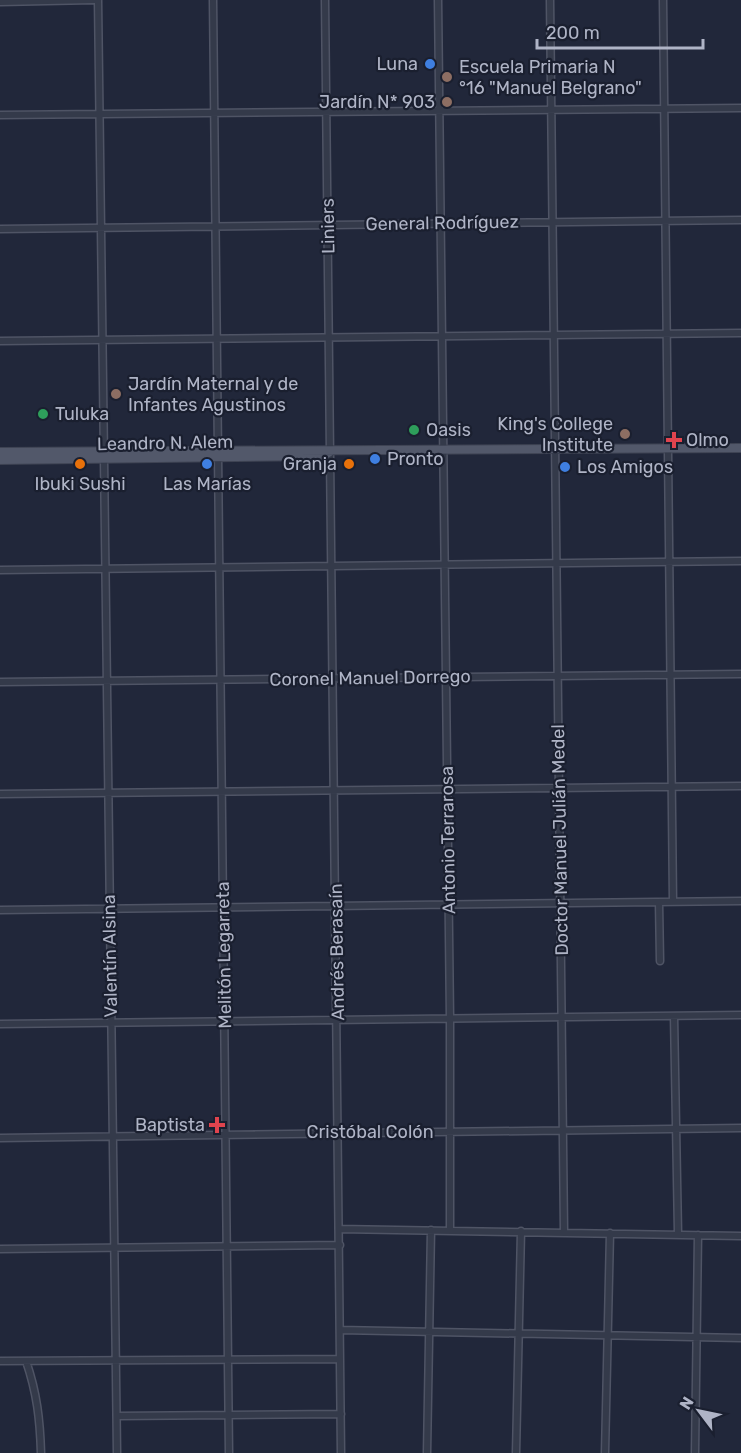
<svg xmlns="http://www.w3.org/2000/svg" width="741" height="1453" font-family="Rubik,sans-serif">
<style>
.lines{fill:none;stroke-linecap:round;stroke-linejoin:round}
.minor-casing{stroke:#4f5465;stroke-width:9}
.major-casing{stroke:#3e4353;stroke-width:10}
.minor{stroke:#343a4a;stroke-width:6}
.major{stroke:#52586a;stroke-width:8}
.shop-dot{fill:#3f7fe0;stroke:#1a1f2f;stroke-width:2}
.education-dot{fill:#8d6e63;stroke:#1a1f2f;stroke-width:2}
.leisure-dot{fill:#2e9e5b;stroke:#1a1f2f;stroke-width:2}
.health-dot{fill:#e0444e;stroke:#1a1f2f;stroke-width:2}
.food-dot{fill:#e8710a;stroke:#1a1f2f;stroke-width:2}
.labels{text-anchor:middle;stroke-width:4.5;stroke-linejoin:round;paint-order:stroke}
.poi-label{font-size:18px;fill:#afb4c6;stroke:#1a1f2f;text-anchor:start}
.street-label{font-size:18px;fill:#afb4c6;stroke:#1a1f2f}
</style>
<rect width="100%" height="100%" fill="#21273a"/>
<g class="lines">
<g class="minor-casing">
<path id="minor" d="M98 0 117 1453
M213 0 229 1453
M325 0 341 1453
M438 0 450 1019V1230
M550 0 564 1231
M663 0 673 902
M0 2 94 0
M0 115 741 108
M0 229 741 220
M0 341 741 333
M0 570 741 561
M0 682 741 674
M0 794 741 786
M659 902 660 961
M0 910 741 901
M674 1016 678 1233
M0 1024 741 1015
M0 1138 741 1128
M339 1229 741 1236
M0 1249 340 1245
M340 1330 741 1338
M0 1361 340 1359
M26 1361C37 1393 40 1420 41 1453
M117 1416 341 1414
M427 1453 431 1230
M516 1453 521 1231
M605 1453 610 1233
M695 1453 698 1235"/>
</g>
<g class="major-casing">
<path id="major" d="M0 452 741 448
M0 460 324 456 330 452"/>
</g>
<use href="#minor" class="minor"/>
<use href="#major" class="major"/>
</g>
<g class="shop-dot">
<circle cx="430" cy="64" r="6"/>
<circle cx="375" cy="459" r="6"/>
<circle cx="207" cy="464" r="6"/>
<circle cx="565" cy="467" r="6"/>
</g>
<g class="education-dot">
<circle cx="447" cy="77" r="6"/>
<circle cx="447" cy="102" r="6"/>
<circle cx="116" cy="394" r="6"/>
<circle cx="625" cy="434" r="6"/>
</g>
<g class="leisure-dot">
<circle cx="43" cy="414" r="6"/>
<circle cx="414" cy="430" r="6"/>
</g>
<g class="health-dot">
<path d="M671 431h6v6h6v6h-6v6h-6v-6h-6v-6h6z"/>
<path d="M214 1116h6v6h6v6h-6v6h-6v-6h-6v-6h6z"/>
</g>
<g class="food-dot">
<circle cx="80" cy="464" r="6"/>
<circle cx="349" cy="464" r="6"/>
</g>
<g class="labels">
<g class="poi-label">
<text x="418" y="70" text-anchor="end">Luna</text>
<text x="459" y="73">Escuela Primaria N<tspan x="459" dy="21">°16 "Manuel Belgrano"</tspan></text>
<text x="435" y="108" text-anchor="end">Jardín N* 903</text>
<text x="128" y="390">Jardín Maternal y de<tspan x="128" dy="21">Infantes Agustinos</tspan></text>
<text x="55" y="420">Tuluka</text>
<text x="613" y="430" text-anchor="end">King's College<tspan x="613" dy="21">Institute</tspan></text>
<text x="426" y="436">Oasis</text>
<text x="686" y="446">Olmo</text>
<text x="387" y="465">Pronto</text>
<text x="337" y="470" text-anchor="end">Granja</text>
<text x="577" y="473">Los Amigos</text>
<text x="80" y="490" text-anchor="middle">Ibuki Sushi</text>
<text x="207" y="490" text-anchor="middle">Las Marías</text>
<text x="205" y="1131" text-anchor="end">Baptista</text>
</g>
<g class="street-label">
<text transform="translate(442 223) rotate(-1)" y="6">General Rodríguez</text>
<text transform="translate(328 226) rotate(-91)" y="6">Liniers</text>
<text transform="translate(165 443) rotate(-1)" y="6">Leandro N. Alem</text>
<text transform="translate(370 678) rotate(-1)" y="6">Coronel Manuel Dorrego</text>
<text transform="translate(448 840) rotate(-91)" y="6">Antonio Terrarosa</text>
<text transform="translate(560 840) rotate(-91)" y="6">Doctor Manuel Julián Medel</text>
<text transform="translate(337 952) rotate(-91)" y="6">Andrés Berasaín</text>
<text transform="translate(224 955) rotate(-91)" y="6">Melitón Legarreta</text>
<text transform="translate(110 956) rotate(-91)" y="6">Valentín Alsina</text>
<text x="370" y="1138">Cristóbal Colón</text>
</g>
</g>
<g transform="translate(699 1411) rotate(302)" stroke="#1a1f2f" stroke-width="4.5" paint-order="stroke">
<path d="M0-4.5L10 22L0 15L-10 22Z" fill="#afb4c6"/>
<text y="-9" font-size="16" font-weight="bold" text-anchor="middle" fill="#afb4c6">N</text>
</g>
<path d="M537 39v9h166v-9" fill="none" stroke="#afb4c6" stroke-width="3"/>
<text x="546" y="39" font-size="18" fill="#afb4c6" stroke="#1a1f2f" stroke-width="4.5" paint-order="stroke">200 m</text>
</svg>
